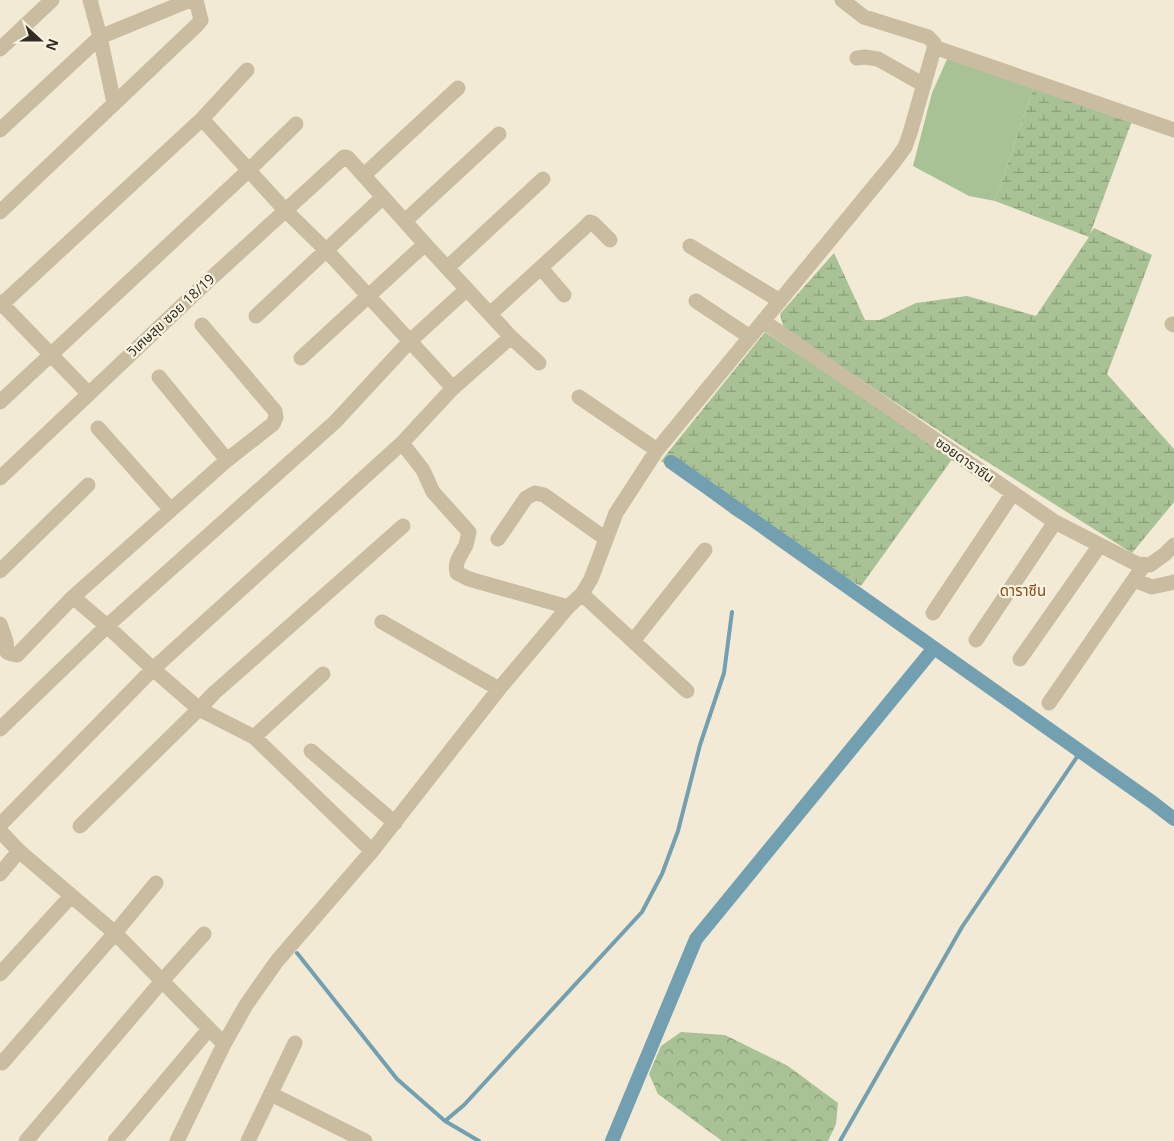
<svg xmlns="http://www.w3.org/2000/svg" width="1174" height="1141" font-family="'Open Sans','Noto Sans Thai',sans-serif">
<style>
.green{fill:#a8c195}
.forest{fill:url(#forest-crowns)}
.wetland{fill:url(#wetland-marsh)}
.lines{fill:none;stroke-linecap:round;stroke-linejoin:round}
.stream{stroke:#73a0b0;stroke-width:4}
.canal{stroke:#73a0b0;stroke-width:14}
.minor{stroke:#cabca1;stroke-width:15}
.labels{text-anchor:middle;stroke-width:4.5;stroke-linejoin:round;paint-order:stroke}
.street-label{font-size:14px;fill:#332c24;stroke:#f9f4e1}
.neighbourhood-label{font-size:15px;fill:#864b1a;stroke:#f9f4e1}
</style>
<defs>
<pattern id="forest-crowns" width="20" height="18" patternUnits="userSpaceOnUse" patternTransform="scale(1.25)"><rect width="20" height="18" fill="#a8c195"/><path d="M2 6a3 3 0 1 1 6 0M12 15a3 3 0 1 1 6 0" fill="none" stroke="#899d79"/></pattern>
<pattern id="wetland-marsh" width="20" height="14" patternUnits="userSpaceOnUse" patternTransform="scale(1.25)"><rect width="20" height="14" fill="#a8c195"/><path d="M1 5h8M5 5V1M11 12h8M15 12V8" fill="none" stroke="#899d79"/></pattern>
</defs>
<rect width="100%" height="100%" fill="#f2ead5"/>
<path class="green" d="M948 57 1034 86 995 201 969 196 913 166 932 93Z"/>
<path class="forest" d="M681 1032 725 1035 788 1066 838 1103 836 1124 828 1141H722L658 1094 649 1074 661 1046Z"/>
<path class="wetland" d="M1034 86 1132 121 1090 234 1094 228 1152 255 1107 374 1174 449V502L1132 553 962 446 784 329 780 314 834 253 865 320H880L916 303 967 296 1036 316 1089 237 995 201Z
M765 332 953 458 861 586 816 564 734 516 661 461Z"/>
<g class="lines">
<path class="stream" d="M297 953 397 1079 445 1121 479 1141
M445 1121 464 1105 642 912 662 874 678 831 700 745 724 673 732 612
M840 1141 962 927 1081 751"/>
<path class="canal" d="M671 462 1152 802 1174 819
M612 1141 696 939 934 648"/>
<path class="minor" d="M90 0 100 37 114 103
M934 47 1174 130
M0 49 52 0
M857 58 865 57 878 59 924 85
M202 119 285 210 327 251 453 388
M0 130 100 37 190 0
M364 175 458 88
M0 212 197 25 201 20 196 0
M405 221 499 134
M690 246 780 301
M447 268 543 179
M541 268 564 295
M696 301 750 337
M0 302 89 394
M0 306 202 119 247 70
M490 314 583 229 590 222 593 223 610 240
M256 316 383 197
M763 321 1055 522 1137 564 1150 565 1165 554 1174 545
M1172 324 1174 325
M511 337 539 363
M301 358 425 244
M159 377 227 460
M579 397 657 450
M0 402 249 170 296 124
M98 428 171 510
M402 443 423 470 433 492 469 532C468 536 467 541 466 545 461 555 454 562 457 573L469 579 568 607
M0 478 207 282 344 157H346L348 158 425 244 511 337 453 388 402 443 153 669 0 825
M498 539 526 498 535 493 544 495 606 539
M0 571 88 485
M1134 580 1152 587 1174 582
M582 594 687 691
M73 597 107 626 153 669 199 709 254 737 372 851
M933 613 1013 493
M382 622 499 689
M0 624 6 641 7 652 12 654 17 655 73 597 227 460 273 424 276 417 275 411 202 325
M976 640 1055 522
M633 641 705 550
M1020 659 1100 545
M1049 703 1144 565
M0 729 107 626 335 422 410 341 467 289
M254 737 323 674
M311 751 395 823
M80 826 199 709 214 693 403 526
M0 831 19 851 115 933 224 1044
M0 874 19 851
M0 974 71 896
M2 1063 115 933 156 883
M271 1094 365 1141
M26 1141 162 981 204 934
M115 1141 209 1029
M177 1141 224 1044 246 1005 277 961 372 851 499 689 568 607 582 594 591 579 616 513 657 450 895 161 905 147 910 133 934 49V43L928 37 864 17 842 0
M248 1141 295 1043"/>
</g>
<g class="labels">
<g class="street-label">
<text transform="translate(171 315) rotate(-43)" y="5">วิเศษสุข ซอย 18/19</text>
<text transform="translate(965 460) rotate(35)" y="5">ซอยดาราซีน</text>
</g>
<g class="neighbourhood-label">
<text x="1023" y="596">ดาราซีน</text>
</g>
</g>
<g transform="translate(40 40) rotate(111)" stroke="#f9f4e1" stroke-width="4" paint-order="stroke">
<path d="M0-4L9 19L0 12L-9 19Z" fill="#332c24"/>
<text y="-8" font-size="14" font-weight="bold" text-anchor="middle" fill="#332c24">N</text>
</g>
</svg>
